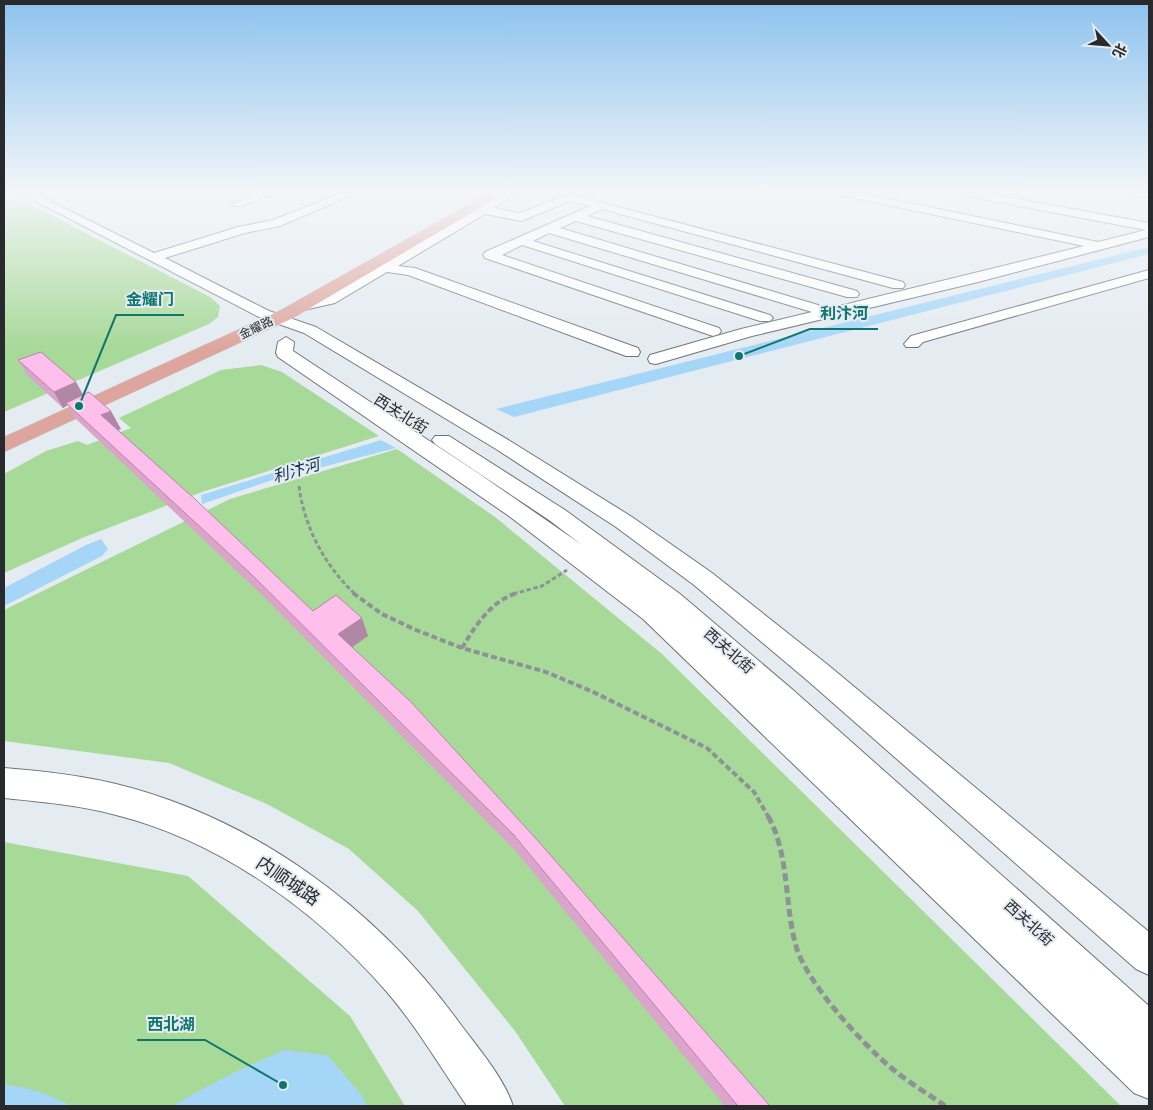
<svg xmlns="http://www.w3.org/2000/svg" width="1153" height="1110" font-family="'Alegreya Sans','Noto Sans SC',sans-serif">
<style>
.green{fill:#a7d998}
.water{fill:#a5d6f8}
.lines{fill:none;stroke-linecap:round;stroke-linejoin:round}
.minor-casing{stroke:#6e7479;stroke-width:2}
.major-casing{stroke:#c7c8c8;stroke-width:1}
.path-far2{stroke:#8e9297;stroke-width:3;stroke-dasharray:4.5 2.5;stroke-linecap:butt}
.path-far1{stroke:#8e9297;stroke-width:4;stroke-dasharray:6 3;stroke-linecap:butt}
.path{stroke:#8e9297;stroke-width:5;stroke-dasharray:8 4;stroke-linecap:butt}
.minor{fill:#fff;fill-rule:evenodd}
.major{fill:#dea59e;fill-rule:evenodd}
.wall{fill:#dba4cb}
.shaded-wall{fill:#b286a5}
.building{fill:#ffbfec;stroke:#b286a5}
.labels{text-anchor:middle;stroke-width:4;stroke-linejoin:round;paint-order:stroke}
.far-street-label{font-size:12px;fill:#282a2d;stroke:#e4ebf1}
.street-label{font-size:15px;fill:#282a2d;stroke:#e4ebf1}
.water-label{font-size:16px;font-style:italic;fill:#093046;stroke:#e4ebf1}
.near-street-label{font-size:18px;fill:#282a2d;stroke:#e4ebf1}
.leader{fill:none;stroke:#0f766e;stroke-width:2}
.callout-dot{fill:#0f766e;stroke:#e4ebf1;stroke-width:2}
.callout-label{font-size:16px;text-anchor:middle;font-weight:bold;fill:#0f766e;stroke:#e4ebf1;stroke-width:4;stroke-linejoin:round;paint-order:stroke}
</style>
<rect width="100%" height="100%" fill="#e4ebf1"/>
<path class="green" d="M4 193H8L210 297 220 306 218 317 209 324 4 412Z
M261 365 282 372 379 436 202 492 82 538 4 573V474L46 451 78 441 87 445 131 428 119 418 221 370Z
M397 449 495 517 662 654 1121 1106H565L515 1031 418 911 349 849 267 804 169 763 4 741V610L230 499Z
M4 842 188 876 350 1016 405 1106H4Z"/>
<path class="water" d="M1149 247V254L514 417 496 409Z
M381 440 396 448 272 480 202 504 201 495Z
M101 539 108 549 102 556 4 606V588L86 545Z
M284 1050 327 1055 361 1094 367 1106H172L229 1075Z
M4 1085C27 1086 51 1095 71 1106H4Z"/>
<g class="lines">
<g class="minor-casing">
<path id="minor" d="M20 193H34L154 253 238 227 273 220 342 193H357L280 226 245 233 165 258 269 311 316 327 510 441 632 517 712 573 828 665 1149 932V975L1136 969 808 681 694 585 616 527 496 449 304 333 259 317Z
M258 193H274L242 206H234L232 204Z
M504 193H517L494 208 520 213 569 194 903 282 905 285 903 288H893L602 209 587 216 857 291 859 294 857 297H847L576 221 560 228 818 305 821 308 819 311 1084 246 844 196 839 193H861L1098 242 1146 230 966 196 961 193H985L1149 223V237L974 283 752 336 656 364 650 363 648 359 650 355 741 329 812 312 549 233 533 241 770 315 773 318 770 321H760L522 245 502 255 719 328 721 331 719 334 713 336 485 258 483 255 485 252 590 206 570 201 521 221 485 214 398 266 415 268 638 348 640 352 638 356H626L408 275 387 272 335 303 304 310 296 305 299 302 326 296 472 211 467 208 469 206H481Z
M1132 193H1149V198L1133 195Z
M1149 270V278L923 342 918 347H906L904 344 911 336Z
M286 337 294 342 293 351 478 473 582 545 549 520 435 444 432 440 435 436H449L565 510 680 594 793 690 1149 1006V1099L1134 1093 643 619 509 516 278 357 276 353 278 342Z
M4 768C42 771 79 775 116 784 254 818 375 907 458 1021 477 1047 503 1076 513 1106H467C441 1068 417 1027 387 992 317 911 220 841 116 815 79 805 42 802 4 798Z"/>
</g>
<g class="major-casing">
<path id="major" d="M489 193H505L293 318 4 452V437L281 310Z"/>
</g>
<path class="path-far2" d="M299 486C304 527 325 566 355 594
M513 594 542 586 567 570"/>
<path class="path-far1" d="M353 593 382 614 416 630 462 648 546 672 591 691 707 748 754 792 769 818
M462 648C475 626 492 600 517 593"/>
<path class="path" d="M768 816C790 856 784 904 796 946 806 982 861 1042 889 1066 906 1081 927 1093 945 1106"/>
<use href="#minor" class="minor"/>
<use href="#major" class="major"/>
</g>
<path class="wall" d="M18 360 84 395 121 429 117 430 313 611 368 636 352 647 770 1106H725L515 850 259 592 77 420 68 405 63 408 28 376Z"/>
<path class="shaded-wall" d="M76 382 85 398 66 403 68 405 63 408 54 392Z
M111 411 121 429 111 433 101 415Z
M362 618 368 636 345 652 338 634Z"/>
<path class="building" d="M41 352 76 382 54 392 18 360Z
M89 392 111 411 101 415 196 500 313 611 336 595 362 618 338 634 411 702 539 842 770 1106H738L513 834 250 573 66 403Z"/>
<linearGradient id="sky" x2="0" y2="1"><stop stop-color="#8dc2ee"/><stop offset="0.55" stop-color="#f3f6f9"/><stop offset="1" stop-color="#f3f6f9" stop-opacity="0"/></linearGradient>
<rect width="1153" height="349" fill="url(#sky)"/>
<g class="labels">
<g class="far-street-label">
<text transform="translate(256 328) rotate(-25)" y="4">金耀路</text>
</g>
<g class="street-label">
<text transform="translate(401 414) rotate(32)" y="5">西关北街</text>
<text transform="translate(729 651) rotate(41)" y="5">西关北街</text>
<text transform="translate(1029 923) rotate(42)" y="5">西关北街</text>
</g>
<g class="water-label">
<text transform="translate(296 470) rotate(-16)" y="6">利汴河</text>
</g>
<g class="near-street-label">
<text transform="translate(288 881) rotate(34)" y="6">内顺城路</text>
</g>
</g>
<path class="leader" d="M79 406L116 315H184M739 356L810 329H878M283 1085L205 1040H137"/>
<g class="callout-dot">
<circle cx="79" cy="406" r="5"/>
<circle cx="739" cy="356" r="5"/>
<circle cx="283" cy="1085" r="5"/>
</g>
<g class="callout-label">
<text x="150" y="305">金耀门</text>
<text x="844" y="319">利汴河</text>
<text x="171" y="1030">西北湖</text>
</g>
<rect width="1153" height="1110" fill="none" stroke="#282a2d" stroke-width="10"/>
<g transform="translate(1108 45) rotate(116)" stroke="#e4ebf1" stroke-width="4" paint-order="stroke">
<path d="M0-4L9 19L0 12L-9 19Z" fill="#282a2d"/>
<text y="-8" font-size="14" font-weight="bold" text-anchor="middle" fill="#282a2d">北</text>
</g>
</svg>
